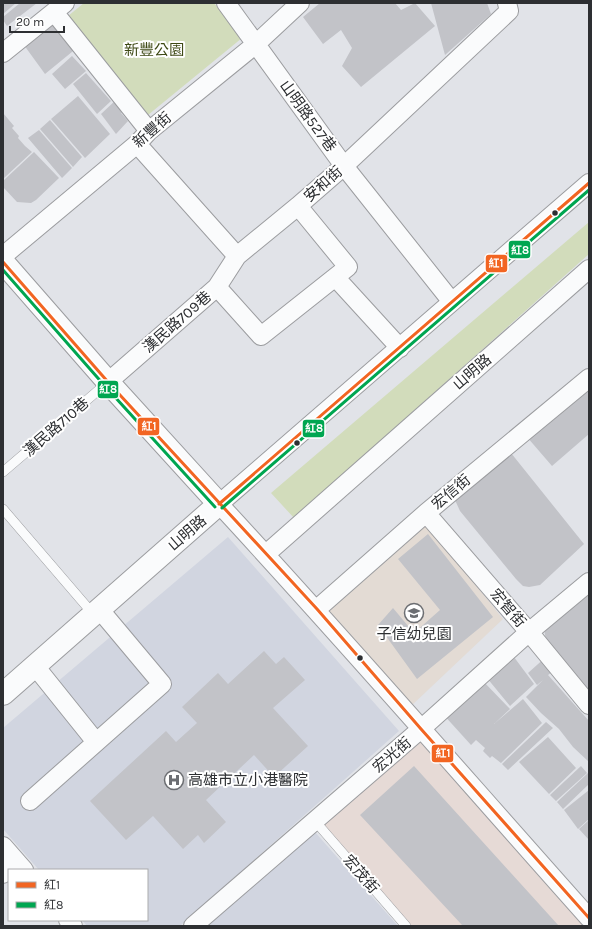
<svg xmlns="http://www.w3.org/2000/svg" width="592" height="929" font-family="Karla,'Noto Sans TC',sans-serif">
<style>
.commercial{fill:#e6dad6}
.built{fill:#d1d5e0}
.education{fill:#e3dbd4}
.green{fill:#d2dcbb}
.building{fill:#c2c3c8}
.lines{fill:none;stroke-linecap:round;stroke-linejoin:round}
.lane-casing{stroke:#9b9c9f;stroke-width:10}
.street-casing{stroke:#9b9c9f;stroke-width:20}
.secondary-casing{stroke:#9b9c9f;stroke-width:24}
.lane{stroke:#fafbfc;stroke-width:9}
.street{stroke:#fafbfc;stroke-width:18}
.secondary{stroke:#fafbfc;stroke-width:22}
.bus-1-casing{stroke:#fff;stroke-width:6}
.bus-2-casing{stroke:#fff;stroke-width:6}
.bus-1{stroke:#f26522;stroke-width:3}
.bus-2{stroke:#00a651;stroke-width:3}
.bus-dot{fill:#2d2f32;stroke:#fff;stroke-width:1.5}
.labels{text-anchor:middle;stroke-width:4;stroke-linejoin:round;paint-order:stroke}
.park-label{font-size:15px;fill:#3f4a16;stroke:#fff}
.street-label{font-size:15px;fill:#2d2f32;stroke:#fff}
.poi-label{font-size:15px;fill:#2d2f32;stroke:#fff}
.line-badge{stroke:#fff;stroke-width:1.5}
.badge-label{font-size:11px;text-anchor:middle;font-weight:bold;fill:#fff}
</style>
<rect width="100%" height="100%" fill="#e1e3e8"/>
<path class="commercial" d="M421 729 589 926H406L315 821Z"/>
<path class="built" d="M228 537 399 731 180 926H87L82 920H147V870H39L3 829V728Z
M314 831 398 926H203Z"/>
<path class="education" d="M427 524 503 619 410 707 325 608Z"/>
<path class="green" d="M84 3H214L242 38 148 115 68 16Z
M589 222V254L294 518 271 493Z"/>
<path class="building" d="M6 3H16L3 14V5Z
M20 3H37L7 26 3 20V17Z
M320 3H395L401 10 415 3 435 26 361 87 342 66 352 48 341 30 323 44 303 17Z
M431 3H487L491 14 445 55Z
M54 16 78 47 45 74 21 41Z
M72 56 86 71 65 89 52 74Z
M86 73 111 101 97 114 73 84Z
M78 96 110 134 85 158 51 119Z
M117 99 125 110 121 113 128 121 116 134 101 114Z
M3 113 14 126 12 128 19 136 18 138 25 146 32 152 3 179Z
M50 120 82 157 73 167 40 129Z
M39 130 72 168 62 178 28 138Z
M34 152 59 178 36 200 31 203 17 202 3 187V181Z
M589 389V434L552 466 527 437Z
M507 448 584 544 540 585 529 587 523 586 516 579 460 511 455 500Z
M428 534 493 617 417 679 378 625 393 608 414 633 440 610 398 559Z
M589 591V691L546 641 544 628Z
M264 651 276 664 284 657 305 680 273 708 308 746 274 777 254 755 206 800 226 822 204 843 198 835 183 849 153 816 126 840 90 801 166 731 176 742 197 723 182 707 218 673 228 684Z
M511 653 534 684 510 706 487 678Z
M547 656 557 668 548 675 589 721V762L573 747 559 729 541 713 526 697 543 680 537 685 528 673Z
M481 679 510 709 494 724 523 699 542 723 501 763 492 756 490 758 483 751 485 748 476 740 471 745 442 713Z
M546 722 553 728 508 770 502 764Z
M548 737 576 768 549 794 519 762Z
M414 766 559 926H461L462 925 360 815Z
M581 766 587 773 556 801 550 795Z
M588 773 589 784 563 809 557 802Z
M589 790V819L578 829 564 810Z
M589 820V840L579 829Z"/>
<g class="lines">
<g class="lane-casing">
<path id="lane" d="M3 472 108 382
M3 509 94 615
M315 821 406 926"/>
</g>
<g class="street-casing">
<path id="street" d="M226 3 344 166 452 302
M54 12 149 131
M3 53 65 3
M137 144 237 256 298 206 344 166 509 11 507 3
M589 183 219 504C345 640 466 780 589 918
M3 256 137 144 149 131 256 44 300 3
M336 278 400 348
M217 287 261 336 348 267 298 206
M108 382 217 287 237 256
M426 513 529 632 589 705
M266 554 589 269
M317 609 426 513 589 378
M35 666 96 742
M30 801 162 684 100 610
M3 846 24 870
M3 874 16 861
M68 920 73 926
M193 926 421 729 529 632 589 582"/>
</g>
<g class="secondary-casing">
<path id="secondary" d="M3 262 108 382 219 504 3 694"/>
</g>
<use href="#lane" class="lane"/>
<use href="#street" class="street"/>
<use href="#secondary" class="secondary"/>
<g class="bus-1-casing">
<path id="bus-1" d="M3 262 108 382 317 609 421 729 589 918
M219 504 589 183"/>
</g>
<g class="bus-2-casing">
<path id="bus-2" d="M3 270 104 385 215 507
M222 508 589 190"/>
</g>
<use href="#bus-1" class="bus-1"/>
<use href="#bus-2" class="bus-2"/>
</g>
<defs>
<g id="school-ring" transform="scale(1)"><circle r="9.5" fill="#fff" stroke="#6c6e72" stroke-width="1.5"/><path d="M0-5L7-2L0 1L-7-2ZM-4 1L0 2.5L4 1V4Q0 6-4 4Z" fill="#6c6e72"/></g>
<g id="hospital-ring" transform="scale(1)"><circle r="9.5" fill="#fff" stroke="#6c6e72" stroke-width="1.5"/><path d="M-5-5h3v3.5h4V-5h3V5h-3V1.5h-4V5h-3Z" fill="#6c6e72"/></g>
</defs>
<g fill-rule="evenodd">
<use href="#school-ring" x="414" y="613"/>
<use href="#hospital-ring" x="174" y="780"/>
</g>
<g class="bus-dot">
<circle cx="555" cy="213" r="3.5"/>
<circle cx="297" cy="443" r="3.5"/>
<circle cx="360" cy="658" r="3.5"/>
</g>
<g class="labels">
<g class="park-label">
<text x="154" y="55">新豐公園</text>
</g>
<g class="street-label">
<text transform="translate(308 116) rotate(54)" y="5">山明路527巷</text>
<text transform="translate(152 130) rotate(-41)" y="5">新豐街</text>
<text transform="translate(323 184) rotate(-41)" y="5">安和街</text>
<text transform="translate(177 322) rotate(-41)" y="5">漢民路709巷</text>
<text transform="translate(472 372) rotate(-41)" y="5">山明路</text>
<text transform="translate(56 427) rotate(-41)" y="5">漢民路710巷</text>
<text transform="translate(451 492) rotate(-40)" y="5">宏信街</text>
<text transform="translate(187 533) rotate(-41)" y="5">山明路</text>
<text transform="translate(508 608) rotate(49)" y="5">宏智街</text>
<text transform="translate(392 755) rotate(-41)" y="5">宏光街</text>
<text transform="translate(361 874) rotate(49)" y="5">宏茂街</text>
</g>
<g class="poi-label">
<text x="414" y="639">子信幼兒園</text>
<text x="188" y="785" text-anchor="start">高雄市立小港醫院</text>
</g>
</g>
<g class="line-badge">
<rect x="508" y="240" width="23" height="19" rx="4" fill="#00a651"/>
<rect x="485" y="254" width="23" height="19" rx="4" fill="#f26522"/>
<rect x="97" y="380" width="22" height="19" rx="4" fill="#00a651"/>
<rect x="137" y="417" width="23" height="19" rx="4" fill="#f26522"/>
<rect x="302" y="419" width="23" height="19" rx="4" fill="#00a651"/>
<rect x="431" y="744" width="23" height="19" rx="4" fill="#f26522"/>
</g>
<g class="badge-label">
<text x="520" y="254">紅8</text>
<text x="496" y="267">紅1</text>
<text x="108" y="393">紅8</text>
<text x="149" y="430">紅1</text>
<text x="314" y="432">紅8</text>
<text x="443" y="757">紅1</text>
</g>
<rect width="592" height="929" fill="none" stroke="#2d2f32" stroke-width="8"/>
<rect x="8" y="869" width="140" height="52" fill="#ffffff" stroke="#abacad"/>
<rect x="16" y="882" width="20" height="6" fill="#f26522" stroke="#abacad"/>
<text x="44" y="889" font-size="12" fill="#2d2f32">紅1</text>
<rect x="16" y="902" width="20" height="6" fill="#00a651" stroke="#abacad"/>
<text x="44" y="909" font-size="12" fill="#2d2f32">紅8</text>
<path d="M10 26v6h54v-6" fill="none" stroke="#2d2f32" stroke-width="2"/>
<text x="16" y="26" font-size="12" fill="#2d2f32" stroke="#ffffff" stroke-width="3" paint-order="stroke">20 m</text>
</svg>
